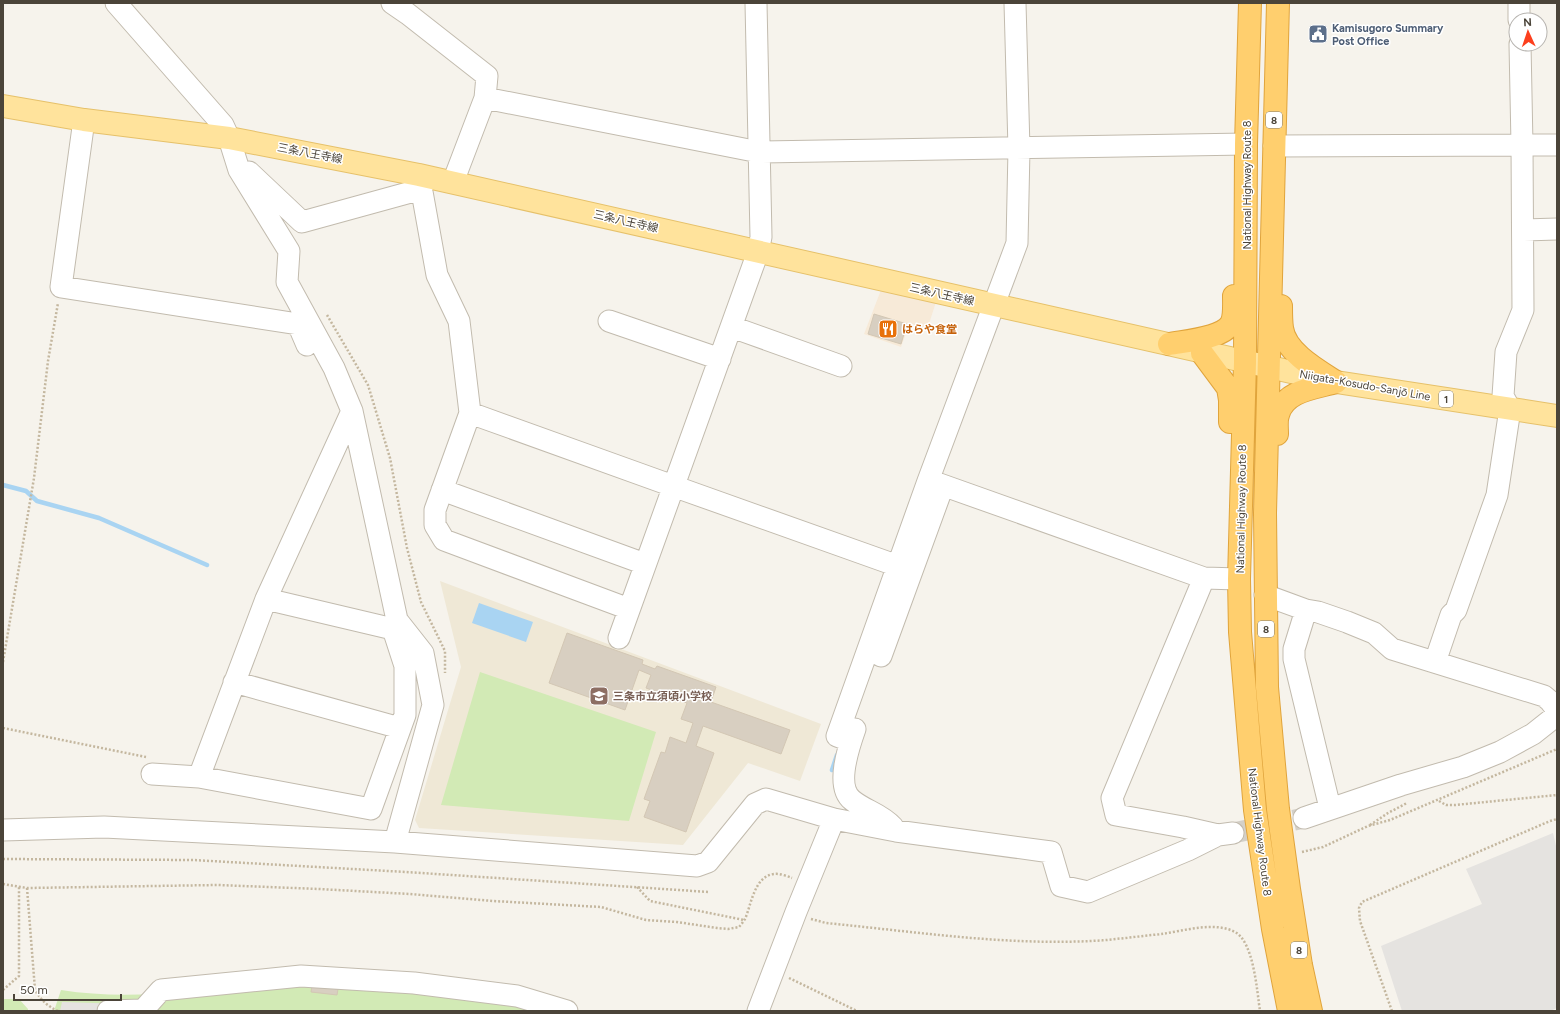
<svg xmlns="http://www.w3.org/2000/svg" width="1560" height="1014" font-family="Figtree,'Noto Sans JP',sans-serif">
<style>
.commercial{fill:#f7ead8}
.education{fill:#efe8d6}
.green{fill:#d2eab5}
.parking{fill:#e5e3e0}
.water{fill:#a9d4f2}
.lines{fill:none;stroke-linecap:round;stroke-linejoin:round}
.stream{stroke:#a9d4f2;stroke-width:4.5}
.building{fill:#d8cfc1;stroke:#d3c7b4}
.minor-tunnel{stroke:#d4d0c8;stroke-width:21;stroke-dasharray:21 10;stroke-linecap:butt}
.minor-casing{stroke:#c2bbae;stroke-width:23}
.major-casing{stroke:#e6c16a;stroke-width:24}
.highway-casing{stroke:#e0a43c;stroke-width:24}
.path{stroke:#c4b79f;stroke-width:2.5;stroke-dasharray:2 2;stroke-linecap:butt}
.minor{stroke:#fff;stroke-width:21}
.major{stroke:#ffe39c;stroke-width:22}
.highway{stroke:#ffcf6e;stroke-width:22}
.labels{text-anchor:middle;stroke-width:3;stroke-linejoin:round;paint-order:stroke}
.shield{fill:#fff;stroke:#817c74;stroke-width:1}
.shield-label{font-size:10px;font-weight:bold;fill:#4b4439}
.service-label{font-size:11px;font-weight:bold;fill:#4e5e75;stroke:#fff;text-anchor:start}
.street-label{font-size:11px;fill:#4b4439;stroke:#fff}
.food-label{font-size:11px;font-weight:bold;fill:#c56008;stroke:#fff;text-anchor:start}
.education-label{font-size:11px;font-weight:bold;fill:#785e54;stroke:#fff;text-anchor:start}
</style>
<rect width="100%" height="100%" fill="#f6f3ec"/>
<path class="commercial" d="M881 290 936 302 927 330 909 325 901 347 864 334Z"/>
<path class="education" d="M440 581 821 724 800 781 748 763 683 845 419 828 415 820 461 667Z"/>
<path class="green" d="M480 672 656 732 629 821 441 805Z
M267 984 376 986 548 1011H54L61 990C129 1001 199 990 267 984Z
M3 999H19L28 1009V1011H3Z"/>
<path class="parking" d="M1553 833 1557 850V1008L1550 1011H1402L1381 946 1482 904 1466 869Z
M62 1002 157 1005V1011H60Z"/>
<path class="water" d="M479 603 533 622 526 642 472 623Z"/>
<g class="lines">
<path class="stream" d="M3 485 26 491 37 501 99 518 207 565
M832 770 837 755"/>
</g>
<path class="building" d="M874 314 907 324 901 344 868 334Z
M567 633 643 660 642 664 655 669 657 666 716 687 711 702 790 730 781 754 703 726 696 746 714 753 686 832 644 817 650 801 644 799 661 752 665 753 670 737 686 743 693 723 681 719 687 703 646 688 651 675 639 670 625 710 549 683Z
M312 986 338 989 337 995 311 992Z"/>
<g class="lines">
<path class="minor-tunnel" d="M1233 833 1304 818"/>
<g class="minor-casing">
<path id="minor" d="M116 3 223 125 229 138 239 170 289 251 287 282 334 368 352 411 397 620 423 653 433 705 395 842
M392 3 408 14 487 76 485 98 453 182
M1519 3V20
M485 98 759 152 1246 144
M84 120 61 287 298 324 307 345
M1274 146 1557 145
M249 172 302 222 422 189
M419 175 437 275 459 321 470 413 673 486 898 566
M1523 230 1557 229
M609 321 720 359
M732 327 841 366
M470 413 435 510V525L444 540 629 609
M931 481 1204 578 1239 579
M442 490 645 564
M1204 578 1112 798 1116 815 1183 827 1218 835
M1265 595 1306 610 1318 612 1347 622 1374 633 1392 649 1544 696 1550 701 1557 710
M266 599 393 629
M1306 610 1294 649V659L1330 808
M619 638 758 252 761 237 756 3
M881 656 943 486
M1435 662 1451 615 1456 610 1497 495 1510 409 1503 396 1506 352 1523 310 1522 145 1520 44
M234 682 400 728
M855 729C849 746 835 786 852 800 865 811 880 813 893 827
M850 741 837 736 928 481 1017 243 1019 149 1015 3
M152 774 199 777 371 809 405 715V666L393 629 397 620
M199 777 266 599 352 411
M1304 818 1401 785 1463 767 1500 752 1533 734 1557 715
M3 830 104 827 395 842 697 866 708 862 755 804 766 799 834 819 896 831 1051 852 1061 886 1088 892 1188 850 1218 835 1233 833
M108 1011 143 1010 161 990 301 976 414 983 517 996 567 1011
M758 1011 796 912 834 819"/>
</g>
<g class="major-casing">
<path id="major" d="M3 106 84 120 229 138 419 175 1336 382 1557 416"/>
</g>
<g class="highway-casing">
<path id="highway" d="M1250 3 1246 144 1245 362 1239 579 1240 632 1255 810 1273 929 1289 1011
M1278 3 1265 513 1267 687 1278 809 1289 889 1301 965 1311 1011
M1281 306C1281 313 1281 321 1282 328 1285 352 1317 370 1336 382
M1169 344C1185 341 1221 339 1231 324 1235 317 1234 304 1234 296
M1202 353 1228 388 1230 400V422
M1277 434C1277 428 1276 420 1278 415 1284 390 1316 388 1336 382"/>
</g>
<path class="path" d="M327 315 368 385 390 458 407 548 421 602 445 651V673
M3 662 34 478 48 361 58 303
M3 728 146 757
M1439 801 1446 805H1455L1557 795
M1370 825 1388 813 1407 803
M1302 852 1323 847 1368 826 1390 820 1557 749
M3 859 193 860 406 872 709 892
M3 884 27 888 218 885 319 889 410 894 493 901 601 907 646 920 677 922 717 928 728 929 739 927C741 925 743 922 745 919 751 906 754 876 774 874 779 873 787 876 792 878
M637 887 650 901 744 920
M27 888 35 990C41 1000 47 1006 58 1011
M811 919 826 923C919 932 1013 947 1107 940 1125 938 1143 936 1161 934 1184 931 1214 921 1235 932 1254 942 1257 992 1260 1011
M789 978 857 1011
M3 990 19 976V887
M1392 1011 1360 921 1359 908 1362 902 1550 821 1557 819"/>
<use href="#minor" class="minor"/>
<use href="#major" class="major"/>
<use href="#highway" class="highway"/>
</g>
<defs>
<g id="civic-square" transform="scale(1)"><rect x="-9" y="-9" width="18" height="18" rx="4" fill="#5c6f8a" stroke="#fff"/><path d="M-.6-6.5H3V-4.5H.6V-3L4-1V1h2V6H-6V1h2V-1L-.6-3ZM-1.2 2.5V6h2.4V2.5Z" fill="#fff"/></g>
<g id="restaurant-square" transform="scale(1)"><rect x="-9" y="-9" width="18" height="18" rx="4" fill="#e8710a" stroke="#fff"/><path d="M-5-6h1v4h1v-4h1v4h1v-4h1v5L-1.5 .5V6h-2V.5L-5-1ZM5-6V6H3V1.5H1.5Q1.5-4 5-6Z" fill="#fff"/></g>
<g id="school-square" transform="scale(1)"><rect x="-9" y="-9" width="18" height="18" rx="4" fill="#8d6e63" stroke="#fff"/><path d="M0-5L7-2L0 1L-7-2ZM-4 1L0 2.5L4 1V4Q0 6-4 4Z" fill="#fff"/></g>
</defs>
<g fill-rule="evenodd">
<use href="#civic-square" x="1318" y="34"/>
<use href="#restaurant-square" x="888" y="329"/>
<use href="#school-square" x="599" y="696"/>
</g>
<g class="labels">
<g class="shield">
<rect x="1266" y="112" width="16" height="16" rx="3"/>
<rect x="1439" y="391" width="14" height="16" rx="3"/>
<rect x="1258" y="621" width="16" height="16" rx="3"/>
<rect x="1291" y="942" width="16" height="16" rx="3"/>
</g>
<g class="shield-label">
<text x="1274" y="124">8</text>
<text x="1446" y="403">1</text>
<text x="1266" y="633">8</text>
<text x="1299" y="954">8</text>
</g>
<g class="service-label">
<text x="1332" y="32">Kamisugoro Summary<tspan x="1332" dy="13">Post Office</tspan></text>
</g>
<g class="street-label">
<text transform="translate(310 153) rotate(11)" y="4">三条八王寺線</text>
<text transform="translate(1247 185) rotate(-90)" y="4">National Highway Route 8</text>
<text transform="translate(626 221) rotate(13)" y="4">三条八王寺線</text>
<text transform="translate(942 294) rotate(13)" y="4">三条八王寺線</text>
<text transform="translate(1365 385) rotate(10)" y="4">Niigata-Kosudo-Sanjō Line</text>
<text transform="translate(1241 509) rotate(-89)" y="4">National Highway Route 8</text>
<text transform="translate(1260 832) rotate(83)" y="4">National Highway Route 8</text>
</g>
<g class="food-label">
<text x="902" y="333">はらや食堂</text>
</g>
<g class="education-label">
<text x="613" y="700">三条市立須頃小学校</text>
</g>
</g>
<rect width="1560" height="1014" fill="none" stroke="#4b4439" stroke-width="8"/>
<g transform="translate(1528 32) rotate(357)"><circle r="19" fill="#ffffff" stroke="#b7b4b0"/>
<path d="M0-3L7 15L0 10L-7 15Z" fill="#fc3f1d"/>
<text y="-6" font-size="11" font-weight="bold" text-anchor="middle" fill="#4b4439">N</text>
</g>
<path d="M14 994v6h107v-6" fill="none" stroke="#4b4439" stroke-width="2"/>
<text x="20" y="994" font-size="12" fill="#4b4439" stroke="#ffffff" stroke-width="3" paint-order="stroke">50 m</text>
</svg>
